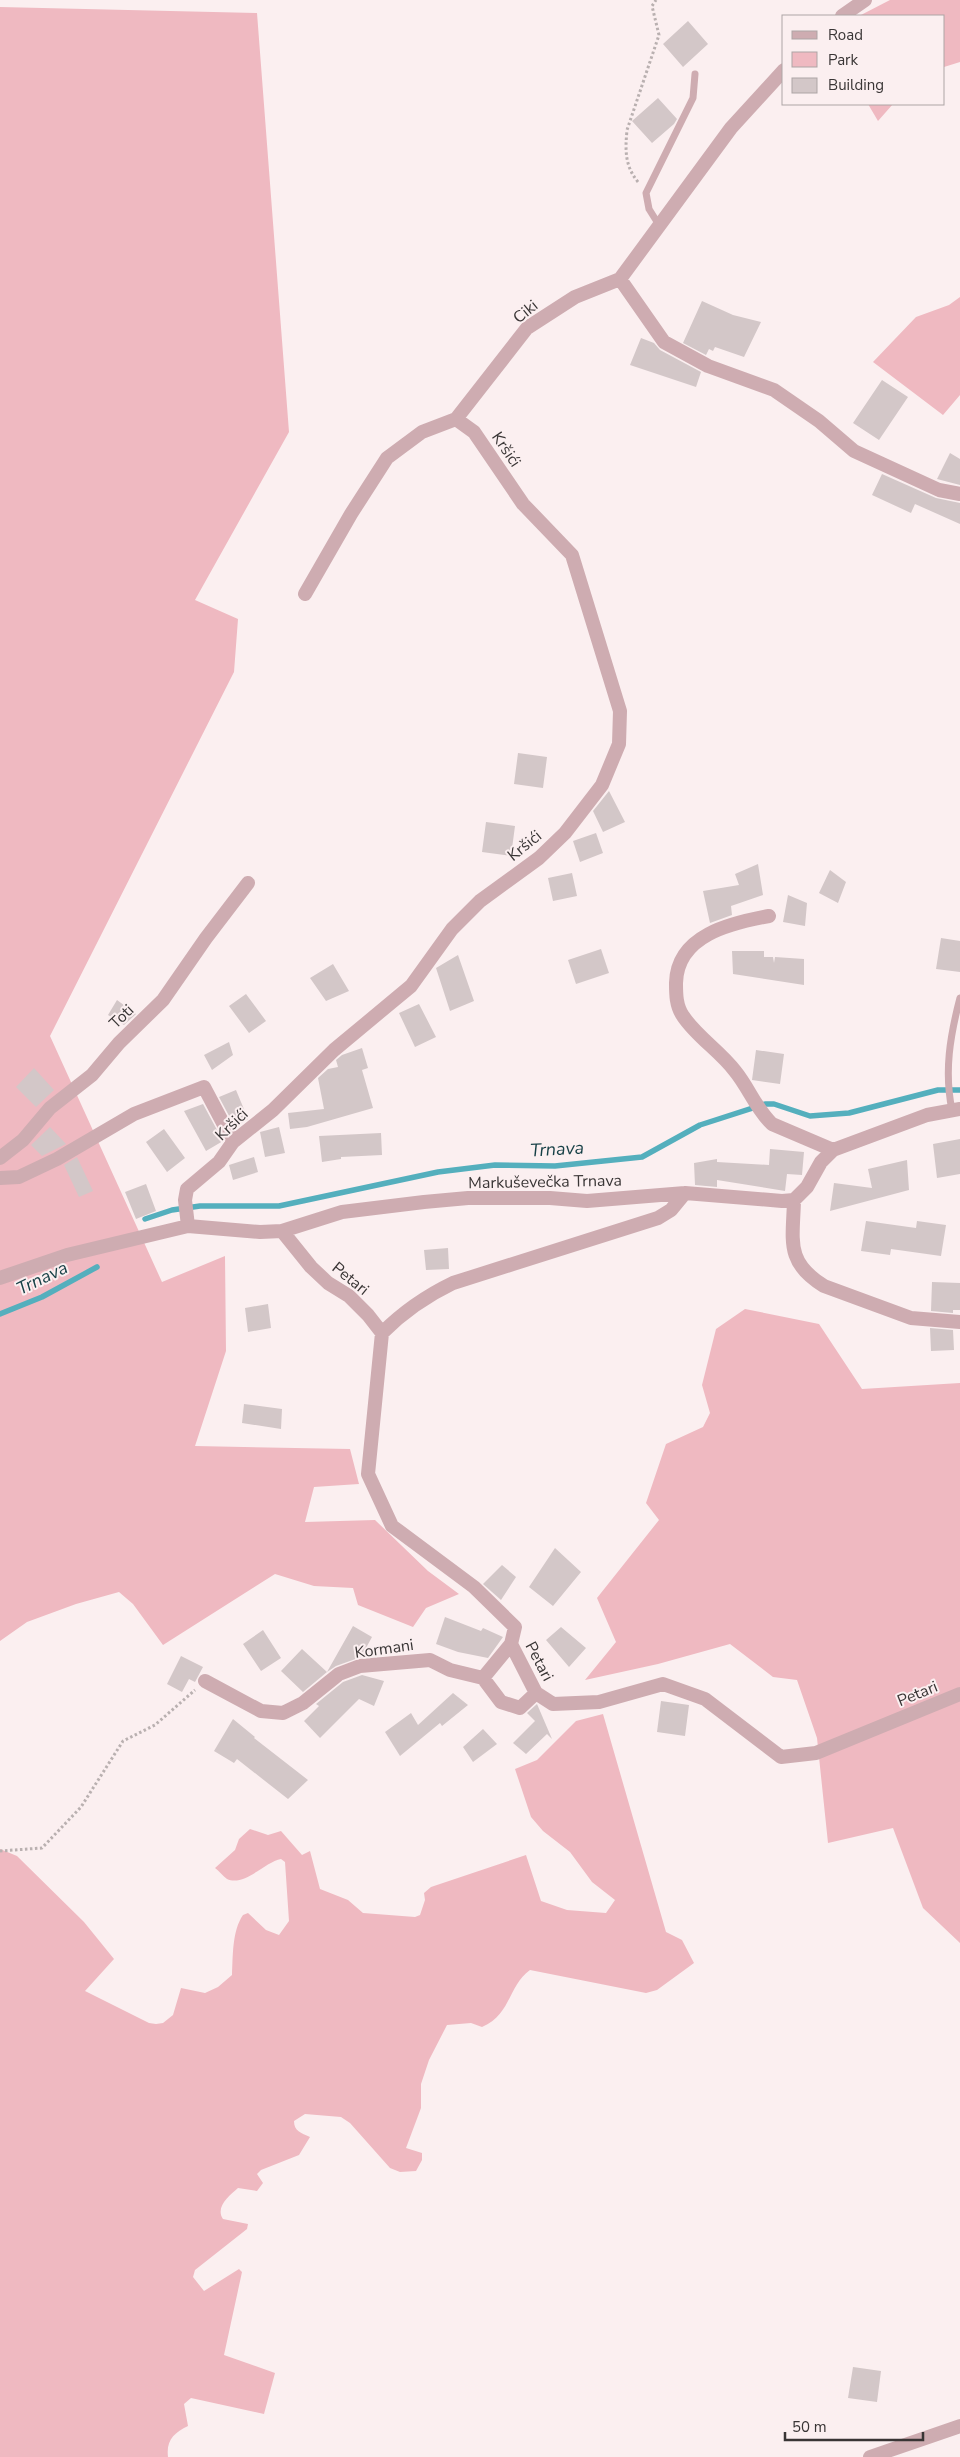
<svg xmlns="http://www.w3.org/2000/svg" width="960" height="2457" font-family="'Nunito Sans',sans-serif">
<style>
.green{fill:#efb9c1}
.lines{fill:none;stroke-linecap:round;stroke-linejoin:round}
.stream{stroke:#54afbd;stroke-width:5.5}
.building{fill:#d3c7c8}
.path{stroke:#b9b0b0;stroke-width:3;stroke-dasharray:2.5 2.5;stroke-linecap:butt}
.service{stroke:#ceacb1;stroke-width:7}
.minor{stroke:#ceacb1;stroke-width:14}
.labels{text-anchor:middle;stroke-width:4;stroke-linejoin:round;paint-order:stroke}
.street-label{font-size:16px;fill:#393535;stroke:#fbeff0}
.water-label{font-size:18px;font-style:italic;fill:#153f45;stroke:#fbeff0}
</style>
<rect width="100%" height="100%" fill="#fbeff0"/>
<path class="green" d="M890 0H960V62L944 67V16H859Z
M0 7 257 13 289 432 195 600 238 619 234 672 50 1036 162 1282 225 1256 226 1351 195 1446 350 1449 359 1484 314 1487 305 1522 375 1520 428 1571 459 1594 426 1608 413 1627 358 1605 353 1588 314 1586 275 1574 163 1645 133 1604 119 1592 76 1604 27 1622 0 1641Z
M868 104H893L878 121Z
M960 297V395L943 415 873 362 916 317 949 305Z
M745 1309 819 1324 862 1389 960 1383V1943L923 1908 893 1828 828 1843 817 1738 797 1680 773 1677 730 1644 658 1664 585 1680 616 1642 597 1598 659 1520 646 1503 666 1444 703 1427 710 1413 702 1385 716 1329Z
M603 1714 666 1932 682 1940 694 1963 657 1990 646 1993 530 1970C508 1986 511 2015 482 2027L471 2023 447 2025 429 2060 421 2084V2108L406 2148 422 2153V2160L416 2171 400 2172 390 2168 350 2123 341 2117 305 2114 294 2121C294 2131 301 2133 310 2137L299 2155 261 2170 257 2174 263 2183 257 2191 238 2188C229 2196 215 2207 223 2219L248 2224 247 2229 195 2270 193 2277 204 2291 239 2269 242 2272 224 2355 275 2373 264 2414 191 2398 184 2404 188 2426C174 2433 166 2440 168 2457H0V1849L17 1856 84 1922 114 1959 85 1991 149 2023 156 2024 163 2023 173 2015 181 1988 205 1993 218 1987 232 1975C233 1956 232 1931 243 1915L248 1913 266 1930 279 1935 289 1921 285 1862 281 1859C265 1862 244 1887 227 1879 223 1876 219 1871 215 1868L235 1850 239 1839 250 1829 268 1835 281 1831 302 1855 310 1851 320 1889 348 1900 363 1913 415 1917 420 1915 425 1900 424 1893 431 1887 526 1855 541 1901 567 1910 606 1913 615 1900 592 1882 570 1852 543 1831 531 1817 515 1769 537 1760 576 1721Z"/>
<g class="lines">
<path class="stream" d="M145 1219 172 1210 200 1206H279L438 1172 495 1165 555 1166 642 1157 700 1125 765 1104H774L810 1116 849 1113 938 1090H960
M0 1314 42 1297 97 1267"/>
</g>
<path class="building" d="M688 21 708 44 683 67 663 44Z
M658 98 677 119 674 124 652 143 632 121Z
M702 301 733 315 761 322 744 357 715 347 713 351 709 349 706 355 683 343Z
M641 338 654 343 660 350 701 372 696 387 630 365Z
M882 380 908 397 879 440 853 423Z
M950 453 960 459V485L937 479Z
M882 474 936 498 960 503V524L915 504 911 513 872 495Z
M518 753 547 757 543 788 514 784Z
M609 791 625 822 603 832 593 811Z
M486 822 515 826 511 856 482 852Z
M596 833 603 853 580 862 573 841Z
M758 864 763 895 731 906 732 915 710 923 703 891 739 885 735 874Z
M830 870 846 882 838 903 819 893Z
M572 873 577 896 553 901 548 878Z
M788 895 807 903 805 926 783 922Z
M941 938 960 941V972L936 969Z
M601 949 609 973 576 984 568 960Z
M732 951H764V957H773L774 963 775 957 804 959V985L733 974Z
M458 955 474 1001 450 1011 436 968Z
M333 964 349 991 326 1001 310 978Z
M246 994 266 1021 249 1033 229 1006Z
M117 1000 136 1014 124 1025 108 1015Z
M419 1004 436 1037 415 1047 399 1013Z
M229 1042 233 1055 212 1070 204 1055Z
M362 1048 368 1068 362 1070 373 1108 307 1127 290 1129 288 1113 324 1109 318 1078 328 1069 338 1067 336 1060 342 1055Z
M756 1050 784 1054 780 1084 752 1080Z
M34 1068 54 1090 36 1107 16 1087Z
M236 1090 248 1119 235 1127 219 1097Z
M203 1104 223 1141 206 1151 184 1111Z
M50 1127 66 1144 42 1156 31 1145Z
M279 1127 285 1153 265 1157 260 1132Z
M164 1129 185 1158 167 1172 146 1142Z
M381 1133 382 1155 341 1157V1159L322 1162 319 1136Z
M960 1139V1174L937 1178 933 1144Z
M770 1149 804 1152 802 1175 787 1174 785 1191 717 1180V1187L695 1185 694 1163 717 1159V1162L769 1165Z
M77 1157 93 1191 79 1197 64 1165Z
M254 1157 258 1172 233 1180 229 1165Z
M907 1160 909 1190 830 1211 834 1183 872 1188 868 1169Z
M146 1184 156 1211 136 1219 125 1192Z
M866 1221 916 1228 917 1221 946 1225 941 1256 891 1249 890 1255 861 1251Z
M448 1248 449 1269 426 1270 424 1250Z
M932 1282 960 1283V1310H953V1313L931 1311Z
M268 1304 271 1328 248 1332 245 1308Z
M930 1328 953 1330 954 1350 931 1351Z
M244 1404 282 1409 281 1429 242 1423Z
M555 1548 581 1572 553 1606 529 1587Z
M502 1565 516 1577 501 1600 483 1584Z
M445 1617 481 1631 483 1628 503 1637 488 1658 458 1652 436 1644Z
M353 1626 372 1637 361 1657 336 1666 327 1672Z
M561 1627 586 1648 569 1667 546 1640Z
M263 1630 281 1658 261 1671 243 1644Z
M302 1649 327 1672 303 1692 281 1671Z
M181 1656 203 1667 195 1682 189 1679 182 1692 167 1684Z
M362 1675 384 1681 374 1706 359 1699 320 1738 304 1721 319 1706 316 1704 343 1682Z
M453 1693 468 1705 442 1726 440 1723 400 1756 385 1732 411 1713 418 1725Z
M661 1701 689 1705 685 1736 657 1732Z
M537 1704 552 1739 547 1734 526 1754 513 1743 535 1721 527 1713Z
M233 1719 255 1737 254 1738 308 1780 288 1799 237 1759 234 1763 214 1751Z
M483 1729 497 1744 473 1762 463 1747Z
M853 2367 881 2371 877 2402 848 2398Z"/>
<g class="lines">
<path class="path" d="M638 182C625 166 625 151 627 130L659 35 652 6 656 0
M0 1851 42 1848 81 1807 123 1741 155 1725 195 1690"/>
<path class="service" d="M659 225 649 209 646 193 693 98 695 74
M952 1110C944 1072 950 1036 960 998"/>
<path class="minor" d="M842 16 865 0
M620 279 664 342 708 366 774 390 819 421 854 451 939 490 960 494
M305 594 351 514 387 458 422 432 456 419 527 328 575 297 620 279 731 128 784 70
M769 916C731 923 677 935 676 983 676 994 676 1006 683 1016 697 1037 720 1051 735 1071 749 1088 756 1109 772 1124L833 1150
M0 1158 23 1140 50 1108 92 1075 119 1043 163 1000 206 938 248 883
M0 1178 19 1177 57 1159 134 1114 204 1087 233 1142
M794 1200C793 1241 785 1262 824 1286L911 1318 960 1322
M188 1226 185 1200 187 1189 219 1162 233 1142 273 1110 334 1050 411 986 452 929 480 901 539 858 565 833 602 785 619 744 620 711 572 555 523 504 474 432 456 419
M282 1231 311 1267 328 1283 349 1296 368 1315 382 1333 368 1474 392 1526 474 1587 515 1627 511 1644 536 1693 553 1704 599 1702 663 1684 705 1699 781 1757 816 1753 960 1694
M0 1278 67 1255 188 1226 260 1232 282 1231 342 1212 424 1202 468 1198H550L587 1201 685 1193 782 1201 794 1200 807 1187 821 1162 833 1150 927 1115 960 1109
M382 1333C403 1312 426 1296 453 1283L658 1218 671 1210 685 1193
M483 1678 501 1702 520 1708 536 1693
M205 1681 261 1711 283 1713 303 1703 339 1674 360 1666 430 1660 450 1670 483 1678 511 1644
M870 2457 960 2426"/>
</g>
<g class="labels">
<g class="street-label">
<text transform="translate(525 311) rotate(-39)" y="6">Ciki</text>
<text transform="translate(507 449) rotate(56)" y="6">Kršići</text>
<text transform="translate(524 845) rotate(-39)" y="6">Kršići</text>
<text transform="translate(121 1016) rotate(-44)" y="6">Toti</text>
<text transform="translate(231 1124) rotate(-44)" y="6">Kršići</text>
<text transform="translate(545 1181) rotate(-1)" y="6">Markuševečka Trnava</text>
<text transform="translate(351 1278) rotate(39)" y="6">Petari</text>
<text transform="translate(384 1648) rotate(-8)" y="6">Kormani</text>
<text transform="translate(540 1661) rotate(62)" y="6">Petari</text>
<text transform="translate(917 1693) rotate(-22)" y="6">Petari</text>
</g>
<g class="water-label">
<text transform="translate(557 1149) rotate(-3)" y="6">Trnava</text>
<text transform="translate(42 1278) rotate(-26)" y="6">Trnava</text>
</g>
</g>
<rect x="782" y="15" width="162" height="90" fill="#fbeff0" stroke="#ada5a5"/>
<rect x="792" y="31" width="25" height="8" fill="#ceacb1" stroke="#ada5a5"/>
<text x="828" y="40" font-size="15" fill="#393535">Road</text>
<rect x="792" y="52" width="25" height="15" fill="#efb9c1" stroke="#ada5a5"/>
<text x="828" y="65" font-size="15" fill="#393535">Park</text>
<rect x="792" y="78" width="25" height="15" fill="#d3c7c8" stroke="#ada5a5"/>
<text x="828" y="90" font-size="15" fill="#393535">Building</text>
<path d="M785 2432v8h138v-8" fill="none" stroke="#393535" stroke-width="2.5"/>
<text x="792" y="2432" font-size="15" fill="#393535" stroke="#fbeff0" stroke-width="4" paint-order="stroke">50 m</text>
</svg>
